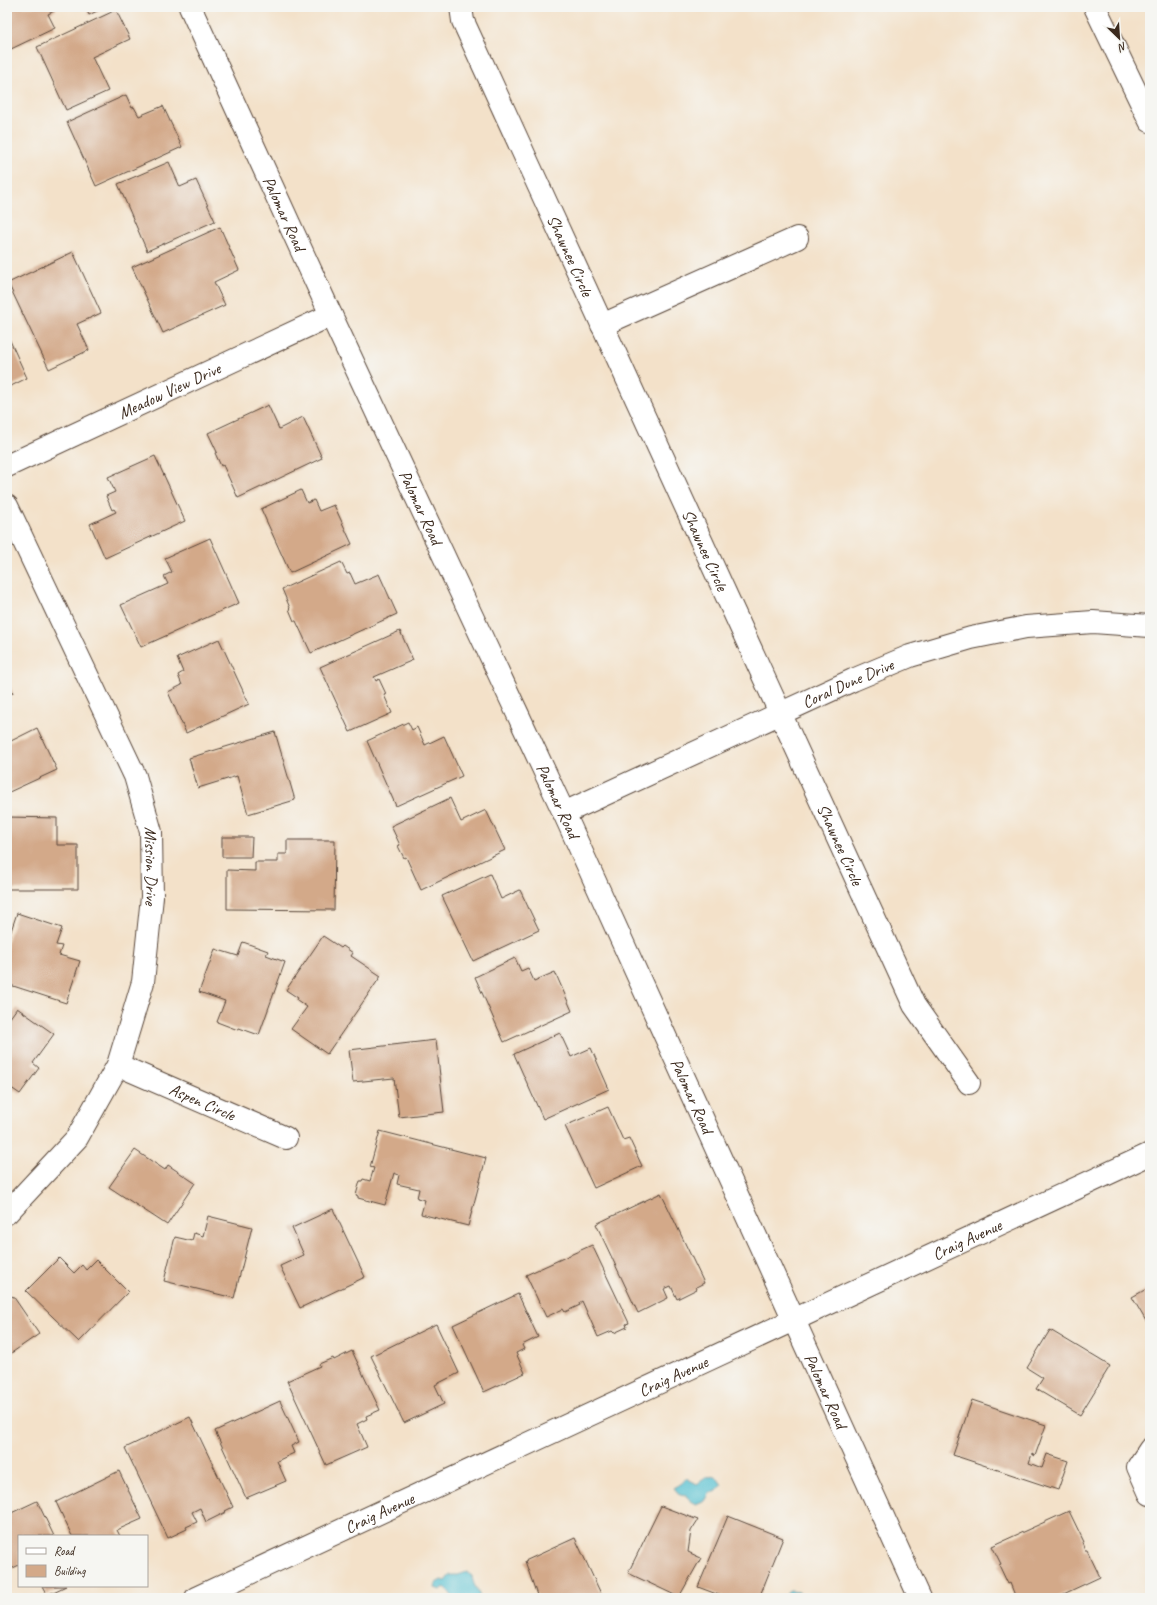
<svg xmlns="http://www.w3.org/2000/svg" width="1157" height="1605" font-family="Caveat,sans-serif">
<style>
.water{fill:#56c1d1;stroke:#487678}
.building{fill:#d3a989}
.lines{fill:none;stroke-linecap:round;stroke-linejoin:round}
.minor-casing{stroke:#574538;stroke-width:24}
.minor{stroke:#fff;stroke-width:22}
.labels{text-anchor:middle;stroke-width:4;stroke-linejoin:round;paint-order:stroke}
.street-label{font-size:17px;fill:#3b2a1e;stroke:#f6f6f2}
</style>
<rect width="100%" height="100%" fill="#f6f6f2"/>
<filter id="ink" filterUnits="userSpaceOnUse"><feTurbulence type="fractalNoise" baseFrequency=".025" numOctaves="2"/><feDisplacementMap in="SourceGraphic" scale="8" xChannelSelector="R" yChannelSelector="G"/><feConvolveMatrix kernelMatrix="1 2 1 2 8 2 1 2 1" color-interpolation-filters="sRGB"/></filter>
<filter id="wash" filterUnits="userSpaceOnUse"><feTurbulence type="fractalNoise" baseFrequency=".012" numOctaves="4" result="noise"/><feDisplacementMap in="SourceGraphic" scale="16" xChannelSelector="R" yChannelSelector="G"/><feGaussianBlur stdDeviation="0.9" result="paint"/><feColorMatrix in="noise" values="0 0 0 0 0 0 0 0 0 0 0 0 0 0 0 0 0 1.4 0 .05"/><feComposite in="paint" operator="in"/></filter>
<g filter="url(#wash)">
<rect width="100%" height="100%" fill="#f3e1c9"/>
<path class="water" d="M716 1476 722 1485 717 1491 710 1493 705 1501 696 1505 686 1496 680 1495 674 1488 682 1483 686 1478 697 1484 707 1477Z
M467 1572 472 1576C473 1586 478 1589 480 1598H454L445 1587 440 1590 435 1588 436 1583 441 1580 445 1581 450 1575H458Z
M790 1591 799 1592 802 1598H786L787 1593Z"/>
<g id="blocks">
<path class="building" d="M7 7H55L56 10 48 14 55 28 11 49 7 40Z
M85 7H105L89 15Z
M116 10 130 39 92 57 108 91 66 110 37 47Z
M126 95 132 108 134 107 139 116 163 106 182 147 96 186 67 122Z
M169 162 180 187 196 180 215 221 147 251 118 184Z
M220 227 239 270 214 282 225 305 163 333 132 267Z
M73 252 101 313 77 324 89 350 49 369 8 283Z
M7 334 27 378 7 388Z
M268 405 279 429 303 417 322 458 238 498 223 465 221 466 215 453 217 452 208 433Z
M155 456 185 521 105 558 90 524 116 512 114 509 112 510 106 496 115 492 108 477Z
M301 490 307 503 314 500 319 511 334 505 352 544 290 573 261 509Z
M210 538 239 603 141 647 121 605 168 584 164 576 172 572 165 558Z
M341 562 347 574 350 573 355 584 379 574 397 614 311 653 296 621H294L289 609 290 608 282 589Z
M400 631 413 660 374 677 376 681 379 679 386 694 384 695 392 713 350 732 320 667Z
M219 639 249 704 186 733 168 692 182 685 178 675 183 672 177 658Z
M7 678 13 693 7 696Z
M408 722 412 730 417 727 425 745 444 736 462 776 396 806 367 741Z
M37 728 57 770 7 793V743Z
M275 732 295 800 248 814 237 776 198 788 189 758Z
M450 798 461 822 486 810 505 850 421 890 406 857 404 858 398 846 400 845 391 826Z
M7 817 57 818V845H78V889H7Z
M222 837H252L251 857H222Z
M287 840H335L334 910 227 909V870L255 871V862H278V854H287Z
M490 874 501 899 520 890 539 930 473 961 442 896Z
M17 913 62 928 56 945 62 946 59 955 80 961 66 1003 7 984V943Z
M323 936 341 948 343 946 353 953 351 956 381 976 327 1054 291 1029 307 1007 297 1000 298 998 286 990Z
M243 942 268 951 266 955 285 962 259 1035 239 1028 238 1030 217 1022 225 1001 199 992 215 949 238 956Z
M515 958 521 971 528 968 534 981 555 972 572 1011 504 1042 475 977Z
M17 1008 54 1034 33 1063 39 1068 20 1094 7 1085V1022Z
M560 1033 571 1057 591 1048 609 1089 543 1119 514 1054Z
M436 1040 444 1112 399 1117 394 1078 353 1082 349 1050Z
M608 1107 623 1140 629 1138 642 1166 594 1188 565 1126Z
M380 1131 486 1158 468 1226 421 1214 425 1200 417 1198 419 1189 397 1184 399 1175 394 1173 385 1205 358 1198V1196L356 1195 360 1181H362L363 1179 370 1181 374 1168 370 1167Z
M135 1150 165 1170 168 1165 195 1183 167 1225 109 1187Z
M661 1193 704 1283 696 1287 697 1289 677 1299 671 1286 664 1289 668 1298 638 1313 596 1224Z
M333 1209 365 1277 300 1308 280 1266 304 1255 292 1228Z
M208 1216 252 1227 234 1298 164 1281 175 1237 192 1241 194 1233 203 1236Z
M592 1245 629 1323 626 1324 627 1327 614 1333 612 1331 598 1337 582 1301 579 1303 580 1305 565 1312 563 1309 546 1317 526 1275Z
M59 1258 74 1273 82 1265 86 1270 96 1260 128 1292 79 1342 26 1291Z
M1150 1287V1328L1132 1297Z
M518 1294 538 1337 522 1345 524 1349 516 1353 525 1373 484 1392 453 1325Z
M13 1296 39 1334 7 1356V1300Z
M436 1324 459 1373 435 1385 444 1404 404 1423 371 1356Z
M1050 1330 1110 1366 1080 1415 1036 1389 1043 1378 1027 1368Z
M352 1351 380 1410 366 1416 367 1419 357 1424 367 1447 326 1465 287 1381 320 1366 319 1364 333 1358 334 1360Z
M972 1400 1046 1425 1035 1456 1032 1454 1029 1463 1042 1468 1047 1454 1068 1461 1058 1490 953 1455Z
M280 1401 299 1442 291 1446 294 1453 277 1461 286 1481 246 1498 215 1431Z
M190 1417 233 1507 225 1511 226 1512 206 1522 200 1508 192 1512 197 1522 186 1527 187 1529 168 1538 125 1448Z
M119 1471 142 1519 117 1530 120 1536H72L56 1502Z
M37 1501 54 1536H19V1565L11 1569 9 1565 7 1566V1515Z
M661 1506 698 1520 691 1531 688 1552 701 1558 679 1597 628 1573Z
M1069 1511 1084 1542H1082L1085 1550H1087L1100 1577 1055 1598H1016L1010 1583 1008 1584 999 1565 1001 1564 992 1546Z
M728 1516 783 1538 759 1598H727L698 1587Z
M575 1538 603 1598H538L525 1561Z
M42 1586H66L47 1595Z"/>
</g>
</g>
<g filter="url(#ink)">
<use href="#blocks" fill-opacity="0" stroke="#574538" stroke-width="1"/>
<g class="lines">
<g class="minor-casing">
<g id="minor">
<path id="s1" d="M190 7 331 315 564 813 920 1598"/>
<path id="s2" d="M461 7 463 21 914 1005 969 1083"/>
<path d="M1095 7 1150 121"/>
<path d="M602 325 797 238"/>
<path id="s3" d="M7 466 331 315"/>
<path id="s4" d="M7 506 135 776 151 832 152 897 143 982 118 1065 77 1138 7 1213"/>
<path id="s5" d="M564 813 853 680 910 656 971 638 1026 627 1093 622 1150 626"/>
<path id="s6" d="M118 1065 286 1138"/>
<path d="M1150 1449 1138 1467 1150 1494"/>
<path id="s7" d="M196 1598 1150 1154"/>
</g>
</g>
<use href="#minor" class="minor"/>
</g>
</g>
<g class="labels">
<g class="street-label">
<text dy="6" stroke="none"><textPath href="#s1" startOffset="227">Palomar Road</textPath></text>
<text dy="6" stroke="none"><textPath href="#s2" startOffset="272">Shawnee Circle</textPath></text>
<text dy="6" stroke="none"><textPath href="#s3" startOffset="179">Meadow View Drive</textPath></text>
<text dy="6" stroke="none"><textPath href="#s1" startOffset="551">Palomar Road</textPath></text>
<text dy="6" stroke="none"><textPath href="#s2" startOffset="596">Shawnee Circle</textPath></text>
<text dy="6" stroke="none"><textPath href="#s5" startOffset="312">Coral Dune Drive</textPath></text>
<text dy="6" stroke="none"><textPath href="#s1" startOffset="875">Palomar Road</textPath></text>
<text dy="6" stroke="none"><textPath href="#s2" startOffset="920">Shawnee Circle</textPath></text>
<text dy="6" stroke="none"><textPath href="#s4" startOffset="391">Mission Drive</textPath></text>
<text dy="6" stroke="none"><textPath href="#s1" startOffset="1199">Palomar Road</textPath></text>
<text dy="6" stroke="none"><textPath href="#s6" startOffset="92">Aspen Circle</textPath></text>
<text dy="6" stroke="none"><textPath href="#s7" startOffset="850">Craig Avenue</textPath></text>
<text dy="6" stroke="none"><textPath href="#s7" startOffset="526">Craig Avenue</textPath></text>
<text dy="6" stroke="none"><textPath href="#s1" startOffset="1523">Palomar Road</textPath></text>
<text dy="6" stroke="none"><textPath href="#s7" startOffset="202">Craig Avenue</textPath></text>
</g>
</g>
<rect width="1157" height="1605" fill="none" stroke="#f6f6f2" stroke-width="24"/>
<rect x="18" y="1535" width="130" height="52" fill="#f6f6f2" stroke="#aba49d"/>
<rect x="26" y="1548" width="20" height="6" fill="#ffffff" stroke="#aba49d"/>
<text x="54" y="1555" font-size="12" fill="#3b2a1e">Road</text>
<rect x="26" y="1565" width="20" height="12" fill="#d3a989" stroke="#aba49d"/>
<text x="54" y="1575" font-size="12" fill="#3b2a1e">Building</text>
<g transform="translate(1119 38) rotate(155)" stroke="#f6f6f2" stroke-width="3" paint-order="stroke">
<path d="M0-3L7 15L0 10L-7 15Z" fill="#3b2a1e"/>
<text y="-6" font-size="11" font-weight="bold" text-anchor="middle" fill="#3b2a1e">N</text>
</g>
</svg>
